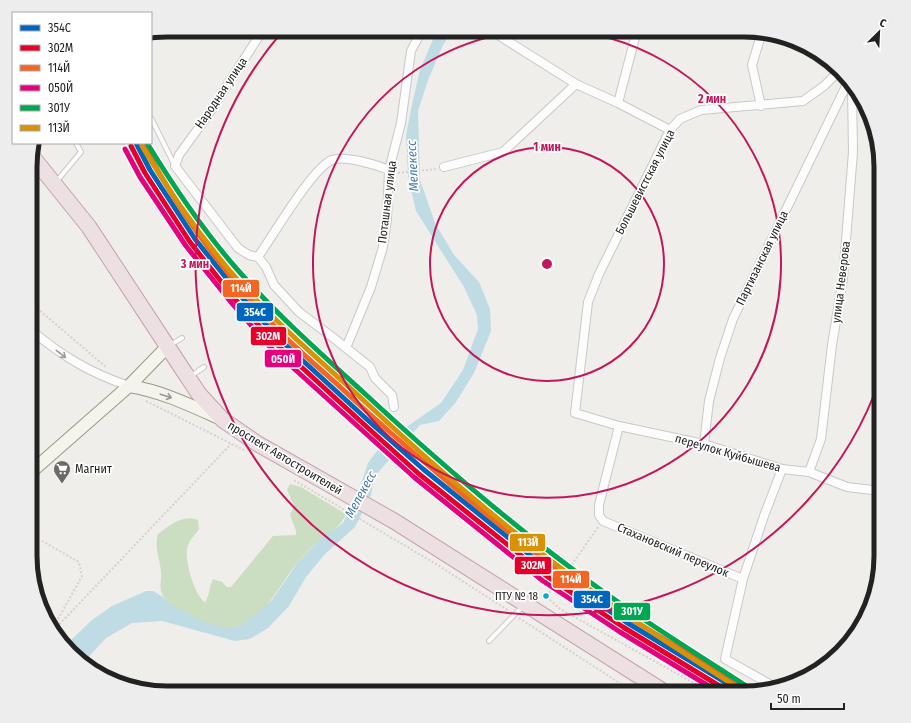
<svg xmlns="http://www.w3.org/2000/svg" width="911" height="723" font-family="'Fira Sans Condensed',sans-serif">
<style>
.forest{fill:#cbdec1}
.water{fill:#bfdbe3}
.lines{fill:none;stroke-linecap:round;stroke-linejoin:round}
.lane-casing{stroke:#c9c8c7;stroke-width:6}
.street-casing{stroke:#c9c8c7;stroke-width:10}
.secondary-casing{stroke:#999a82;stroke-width:14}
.highway-casing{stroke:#c5a2ac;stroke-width:17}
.path{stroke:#dccecd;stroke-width:2;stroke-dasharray:2 2;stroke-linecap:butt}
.lane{stroke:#fdfcfc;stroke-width:4}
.street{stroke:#fdfcfc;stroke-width:8}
.secondary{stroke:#f4f4ed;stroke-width:12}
.highway{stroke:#ece0e2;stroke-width:15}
.rail-1-casing{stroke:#fff;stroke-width:8}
.rail-2-casing{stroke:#fff;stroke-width:8}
.rail-3-casing{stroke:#fff;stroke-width:8}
.rail-4-casing{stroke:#fff;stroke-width:8}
.rail-5-casing{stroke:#fff;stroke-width:8}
.rail-6-casing{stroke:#fff;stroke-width:8}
.rail-1{stroke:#0065bd;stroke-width:5}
.rail-2{stroke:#e4002b;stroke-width:5}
.rail-3{stroke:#f26522;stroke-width:5}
.rail-4{stroke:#e5007d;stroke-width:5}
.rail-5{stroke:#00a651;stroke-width:5}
.rail-6{stroke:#d79205;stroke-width:5}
.oneway{stroke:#9a9a9a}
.oneway2{stroke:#969692}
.ring{fill:none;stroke:#c2185b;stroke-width:2}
.bus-dot{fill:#00a9ce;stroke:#fff;stroke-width:1.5}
.labels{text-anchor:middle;stroke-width:3.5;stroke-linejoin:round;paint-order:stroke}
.bus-label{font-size:11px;fill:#222;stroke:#fff;text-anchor:end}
.street-label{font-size:12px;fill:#222;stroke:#fff}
.poi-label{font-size:12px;fill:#222;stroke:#fff;text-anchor:start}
.water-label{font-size:13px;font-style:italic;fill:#4a7aab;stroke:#fff}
.rim{fill:none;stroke:#222;stroke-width:5}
.centre{fill:#c2185b;stroke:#fff;stroke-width:2}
.ring-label{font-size:12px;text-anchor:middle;font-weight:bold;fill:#c2185b;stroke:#fff;stroke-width:3.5;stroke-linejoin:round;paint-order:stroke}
.line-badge{stroke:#fff;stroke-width:1.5}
.badge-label{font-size:11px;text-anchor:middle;font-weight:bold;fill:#fff}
</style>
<rect width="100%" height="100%" fill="#f0eeeb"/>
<path class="forest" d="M290 484 301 487 346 514C340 529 323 536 312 547 307 552 302 557 297 563 280 584 269 611 244 624 238 627 230 629 223 628 209 626 169 609 163 596 158 587 162 581 161 572 160 559 154 548 158 534 170 525 183 514 198 520L199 529C196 534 190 539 188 545 183 556 194 596 205 602 210 595 209 587 213 579L222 582 227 587H231L273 536 296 535V531L290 515 294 506 287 490Z"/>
<path class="water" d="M437 30H453L443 45 428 80 418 111 420 180 435 223 454 255 479 282 490 309 491 331 474 373 456 402 439 421 420 425 374 477 371 495 355 527 325 554 306 577 289 606 268 628 250 639 235 641 162 621 132 623 106 638 83 663 76 659 66 645 92 620 112 606 146 591H153L163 597 170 604 199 620 224 628 236 627 244 624 272 600 298 562 319 540 343 523 361 484 368 463 382 444 441 403 463 370 478 329 477 315 464 287 416 211 408 176 406 135 413 100 420 70Z"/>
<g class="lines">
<g class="lane-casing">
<path id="lane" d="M151 118 174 164
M56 182 81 152 76 143
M170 345 182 338
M191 376 204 367
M489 641 523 606"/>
</g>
<g class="street-casing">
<path id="street" d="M263 30 208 115 179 155 175 166 238 248 249 255 258 257 266 267 274 285 299 312 331 336 370 367 375 378 392 395 394 407
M490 30 576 84 618 103 670 130
M839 71 824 86 803 101 701 110 680 119 670 130 599 274 588 302 575 413 619 426 704 444 782 469 809 472 847 487 881 491
M618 103 637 30
M761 106 752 65 762 32
M444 167 503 152 576 84
M258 257C272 237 313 167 332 160 345 155 377 165 389 170
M31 330C62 356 90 373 129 386
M346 348 371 287 383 247 387 219 389 170 401 123 411 51 422 30
M619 426 599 505V515L603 521 743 579
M704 444 709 401 720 358 733 319 848 82
M809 472 821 439 832 345 843 278 853 152 852 89
M775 687 725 659 743 579 764 516 782 469"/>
</g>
<g class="secondary-casing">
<path id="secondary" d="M129 386C161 391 190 405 219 418
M31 472 129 386 167 347"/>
</g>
<g class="highway-casing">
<path id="highway" d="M31 155 89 227 181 367 199 394 223 420 258 444 394 521 666 693"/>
</g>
<path class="path" d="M398 173 437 169
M31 191 35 186 31 181
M31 303 106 367
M146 401 244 450
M294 480 436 564 509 611
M598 527 562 579 546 596 560 609 712 693
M42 541 79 562 82 576 53 628
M519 618 635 693
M54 630 231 444"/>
<use href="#lane" class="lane"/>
<use href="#street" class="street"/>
<use href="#secondary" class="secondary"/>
<use href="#highway" class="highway"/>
<g class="rail-1-casing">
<path id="rail-1" d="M136 143 150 170 195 239 239 294 277 337 372 424 423 469 551 572 626 622 743 693"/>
</g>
<g class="rail-2-casing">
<path id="rail-2" d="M131 146 145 173 190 242 234 298 273 341 368 428 419 474 548 577 623 627 731 693"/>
</g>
<g class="rail-3-casing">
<path id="rail-3" d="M143 143C178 212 227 277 281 333 304 356 330 377 354 400 418 458 485 515 554 567 614 612 682 649 746 688"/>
</g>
<g class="rail-4-casing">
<path id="rail-4" d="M125 149 140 177 186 246 230 301 269 346 415 478 543 581 620 632 720 693"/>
</g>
<g class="rail-5-casing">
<path id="rail-5" d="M147 143C174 187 202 229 236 268 275 313 319 352 363 392 431 455 501 516 575 571 632 614 694 652 754 691"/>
</g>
<g class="rail-6-casing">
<path id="rail-6" d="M142 146C168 190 197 232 230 271 269 317 315 356 360 397 428 461 499 523 574 578 630 619 688 656 746 693"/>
</g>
<use href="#rail-1" class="rail-1"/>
<use href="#rail-2" class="rail-2"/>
<use href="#rail-3" class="rail-3"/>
<use href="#rail-4" class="rail-4"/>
<use href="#rail-5" class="rail-5"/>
<use href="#rail-6" class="rail-6"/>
</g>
<defs><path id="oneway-shaft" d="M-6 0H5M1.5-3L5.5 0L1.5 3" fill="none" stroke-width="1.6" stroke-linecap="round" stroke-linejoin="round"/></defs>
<use class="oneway" href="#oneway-shaft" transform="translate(61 354) rotate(38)"/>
<use class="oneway2" href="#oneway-shaft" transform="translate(166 396) rotate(18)"/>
<g class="ring">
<circle cx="547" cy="264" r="117"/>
<path d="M557 30A234 234 0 1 1 537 30"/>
<path d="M881 376A352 352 0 1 1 283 31M853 91A352 352 0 0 1 875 135"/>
</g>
<defs>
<g id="supermarket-pin" transform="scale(0.9)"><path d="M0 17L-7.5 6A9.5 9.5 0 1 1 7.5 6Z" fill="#6a6968" stroke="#fff"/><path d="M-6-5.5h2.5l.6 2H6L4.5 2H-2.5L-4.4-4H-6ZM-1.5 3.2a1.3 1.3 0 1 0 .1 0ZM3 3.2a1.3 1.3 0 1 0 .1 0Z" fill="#fff"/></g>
</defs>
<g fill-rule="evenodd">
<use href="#supermarket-pin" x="62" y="469"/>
</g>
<circle class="bus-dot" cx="546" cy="596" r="3.5"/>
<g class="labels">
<g class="bus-label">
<text x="538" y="600">ПТУ № 18</text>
</g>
<g class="street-label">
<text transform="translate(221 93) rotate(-56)" y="4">Народная улица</text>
<text transform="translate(645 182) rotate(-63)" y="4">Большевистская улица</text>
<text transform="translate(387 202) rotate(-83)" y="4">Поташная улица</text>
<text transform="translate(762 258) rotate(-64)" y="4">Партизанская улица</text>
<text transform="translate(841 282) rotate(-83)" y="4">улица Неверова</text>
<text transform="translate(728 453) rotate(16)" y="4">переулок Куйбышева</text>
<text transform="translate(285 458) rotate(31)" y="4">проспект Автостроителей</text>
<text transform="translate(673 550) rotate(23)" y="4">Стахановский переулок</text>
</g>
<g class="poi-label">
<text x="75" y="473">Магнит</text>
</g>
<g class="water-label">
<text transform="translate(412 166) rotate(-93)" y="5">Мелекесс</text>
<text transform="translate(360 494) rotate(-61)" y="5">Мелекесс</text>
</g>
</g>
<path d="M0 0H911V723H0ZM167 37H744A130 130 0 0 1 874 167V556A130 130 0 0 1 744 686H167A130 130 0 0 1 37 556V167A130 130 0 0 1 167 37Z" fill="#ededed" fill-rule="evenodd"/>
<path class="rim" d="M167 37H744A130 130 0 0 1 874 167V556A130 130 0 0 1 744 686H167A130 130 0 0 1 37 556V167A130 130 0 0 1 167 37Z"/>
<circle cx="547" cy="264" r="6" class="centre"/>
<g class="ring-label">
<text x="712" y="103">2 мин</text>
<text x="547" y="151">1 мин</text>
<text x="195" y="268">3 мин</text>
</g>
<g class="line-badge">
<rect x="222" y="279" width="38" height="19" rx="4" fill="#f26522"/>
<rect x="236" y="302" width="38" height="20" rx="4" fill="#0065bd"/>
<rect x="250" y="326" width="37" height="20" rx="4" fill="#e4002b"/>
<rect x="264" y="349" width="38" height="19" rx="4" fill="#e5007d"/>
<rect x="509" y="533" width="37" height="19" rx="4" fill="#d79205"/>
<rect x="514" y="556" width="38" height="19" rx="4" fill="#e4002b"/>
<rect x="552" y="570" width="38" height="19" rx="4" fill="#f26522"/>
<rect x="573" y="590" width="38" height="19" rx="4" fill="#0065bd"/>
<rect x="613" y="602" width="38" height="19" rx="4" fill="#00a651"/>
</g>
<g class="badge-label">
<text x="241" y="292">114Й</text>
<text x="255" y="316">354С</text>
<text x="268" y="340">302М</text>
<text x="283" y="363">050Й</text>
<text x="528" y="546">113Й</text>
<text x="533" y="569">302М</text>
<text x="571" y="583">114Й</text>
<text x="592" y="603">354С</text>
<text x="632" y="615">301У</text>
</g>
<rect x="12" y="12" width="140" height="132" fill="#ffffff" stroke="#a7a7a7"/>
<rect x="20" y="25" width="20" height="6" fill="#0065bd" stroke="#a7a7a7"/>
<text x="48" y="32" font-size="12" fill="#222222">354С</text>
<rect x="20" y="45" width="20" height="6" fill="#e4002b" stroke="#a7a7a7"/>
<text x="48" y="52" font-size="12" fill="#222222">302М</text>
<rect x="20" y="65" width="20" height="6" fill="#f26522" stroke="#a7a7a7"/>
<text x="48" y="72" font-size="12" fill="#222222">114Й</text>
<rect x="20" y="85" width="20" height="6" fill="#e5007d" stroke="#a7a7a7"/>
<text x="48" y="92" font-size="12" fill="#222222">050Й</text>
<rect x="20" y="105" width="20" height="6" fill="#00a651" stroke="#a7a7a7"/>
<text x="48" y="112" font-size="12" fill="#222222">301У</text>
<rect x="20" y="125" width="20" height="6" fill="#d79205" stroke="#a7a7a7"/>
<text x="48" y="132" font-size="12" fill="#222222">113Й</text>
<g transform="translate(879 32) rotate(24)" stroke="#ffffff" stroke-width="3" paint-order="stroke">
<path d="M0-3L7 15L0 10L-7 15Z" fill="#222222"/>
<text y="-6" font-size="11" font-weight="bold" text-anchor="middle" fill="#222222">С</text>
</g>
<path d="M771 703v6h73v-6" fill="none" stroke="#222222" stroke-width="2"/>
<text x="777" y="703" font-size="12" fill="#222222" stroke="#ffffff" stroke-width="3" paint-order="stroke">50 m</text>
</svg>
